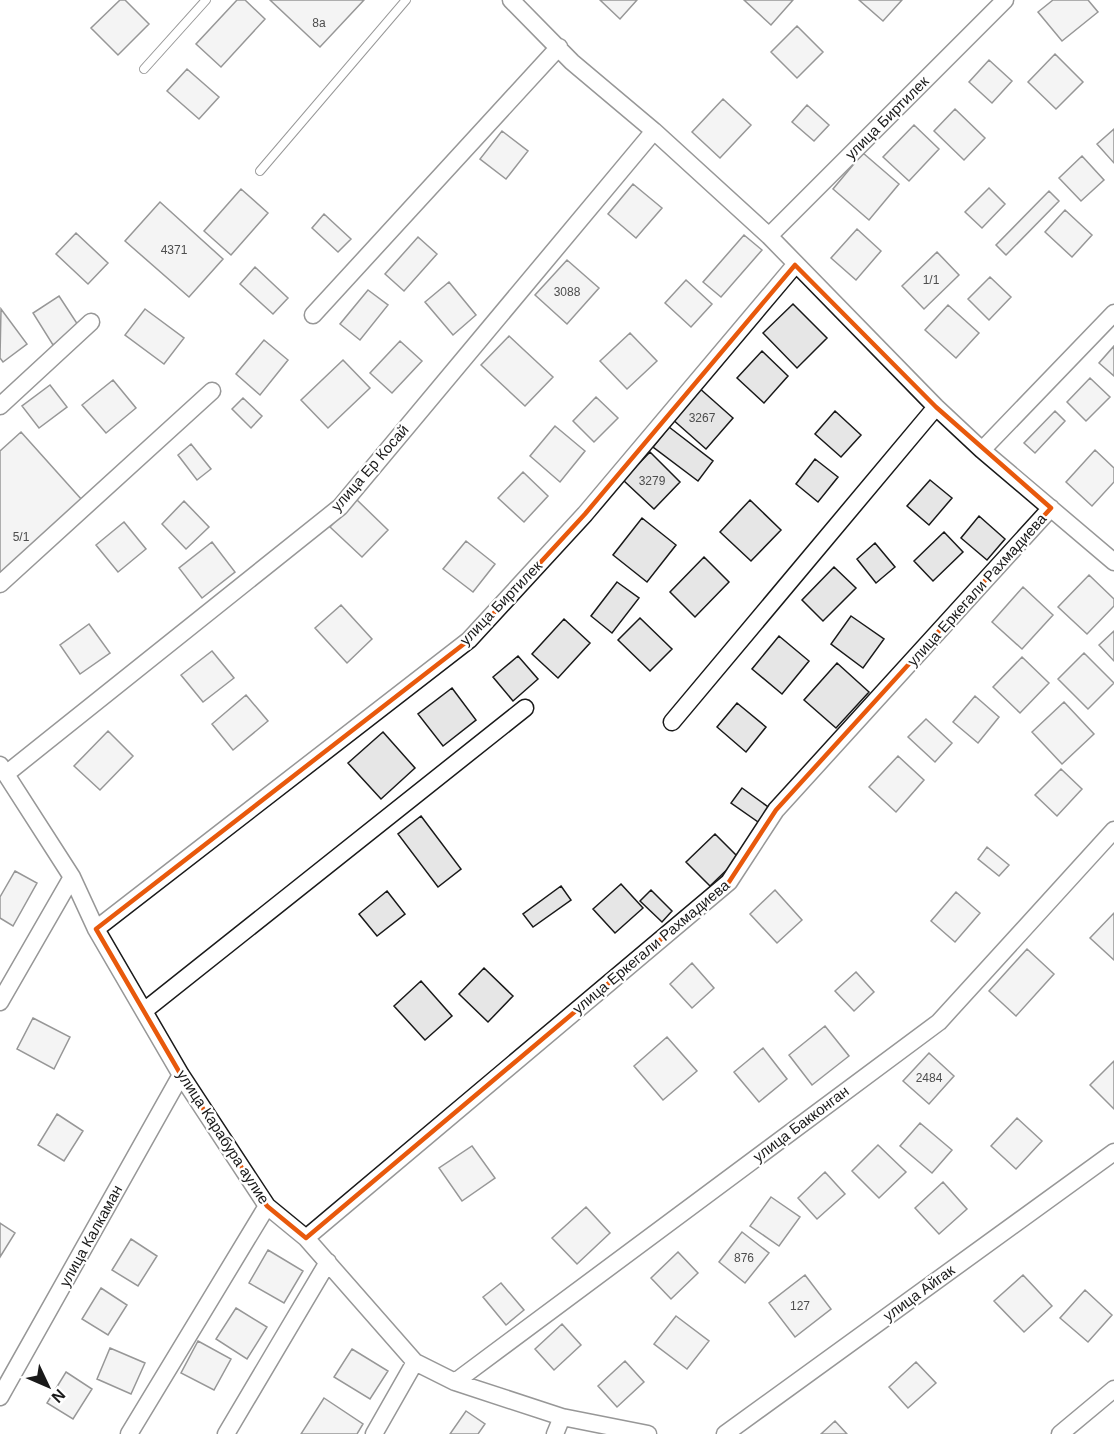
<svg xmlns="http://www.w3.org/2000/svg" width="1114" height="1434" font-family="Helvetica,sans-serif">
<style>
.building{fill:#e6e6e6;stroke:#1a1a1a;stroke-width:1.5}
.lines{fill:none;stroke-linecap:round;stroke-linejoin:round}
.service-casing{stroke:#1a1a1a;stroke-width:10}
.minor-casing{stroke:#1a1a1a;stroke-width:19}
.service{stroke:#fff;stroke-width:8}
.minor{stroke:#fff;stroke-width:16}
.marked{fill:none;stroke:#e8590c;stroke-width:4.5;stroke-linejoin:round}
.labels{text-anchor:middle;stroke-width:4.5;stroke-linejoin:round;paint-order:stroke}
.number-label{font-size:12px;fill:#4d4d4d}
.street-label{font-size:15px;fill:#1a1a1a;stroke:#fff}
</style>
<rect width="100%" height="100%" fill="#fff"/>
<path class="building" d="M120 0H125L149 24 118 55 91 28Z
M237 0H245L265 19 221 67 196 44Z
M270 0H364L320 47Z
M600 0H637L620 19Z
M744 0H793L771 25Z
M859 0H902L883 21Z
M1053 0H1088L1098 12 1062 41 1038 12Z
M797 26 823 52 797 78 771 52Z
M1055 54 1083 82 1056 109 1028 82Z
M989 60 1012 81 992 103 969 82Z
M187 69 219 97 199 119 167 91Z
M723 99 751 125 720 158 692 132Z
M807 105 829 125 814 141 792 122Z
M955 109 985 138 964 160 934 131Z
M914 125 939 149 909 181 883 157Z
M1114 129V163L1097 144Z
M502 131 528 151 506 179 480 159Z
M863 153 899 184 869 220 833 189Z
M1082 156 1104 180 1081 201 1059 178Z
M633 184 662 208 636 238 608 214Z
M989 188 1005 204 982 228 965 212Z
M241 189 268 213 231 255 204 231Z
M1049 191 1059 201 1006 255 996 245Z
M160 202 223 259 189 297 125 241Z
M1065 210 1092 235 1072 257 1045 232Z
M324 214 351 239 338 252 312 228Z
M857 229 881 251 856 280 831 258Z
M76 233 108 263 88 284 56 254Z
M744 235 762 250 721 297 703 282Z
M418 237 437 254 404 291 385 274Z
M937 252 959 275 924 309 902 286Z
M567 260 599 288 567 324 535 295Z
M255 267 288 298 273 314 240 284Z
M990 277 1011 297 989 320 968 299Z
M686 280 712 304 691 327 665 303Z
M449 282 476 315 453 335 425 302Z
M368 290 388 305 360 340 340 324Z
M59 296 80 328 53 345 33 313Z
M793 304 827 338 797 368 763 333Z
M948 305 979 333 956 358 925 330Z
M1 309 27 344 3 362 0 358Z
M145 309 184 338 164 364 125 335Z
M630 333 657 361 627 389 600 361Z
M509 336 553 377 525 406 481 365Z
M264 340 288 360 260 395 236 374Z
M400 341 422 361 392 393 370 373Z
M1114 346V376L1099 363Z
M762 351 788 376 764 403 737 378Z
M343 360 370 388 328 428 301 400Z
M1090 378 1110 397 1086 421 1067 402Z
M113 380 136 408 106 433 82 405Z
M50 385 67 407 39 428 22 406Z
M698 387 733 418 706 449 671 418Z
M596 397 618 418 594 442 573 421Z
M243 398 262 416 251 428 232 409Z
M835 411 861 435 841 457 815 434Z
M1055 411 1065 421 1035 453 1024 443Z
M555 426 585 451 560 482 530 456Z
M669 427 713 461 698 481 653 447Z
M21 432 82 500 0 575V451Z
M191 444 211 469 197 480 178 455Z
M1095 450 1114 468V482L1092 506 1066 482Z
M650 452 680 482 654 509 623 480Z
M815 459 838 477 818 502 796 484Z
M523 472 548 496 524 522 498 498Z
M930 480 952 498 929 525 907 506Z
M356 499 388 530 362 557 330 527Z
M750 500 781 530 751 561 720 532Z
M184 501 209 527 186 549 162 524Z
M979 516 1005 539 987 560 961 538Z
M642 518 676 545 647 582 613 555Z
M124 522 146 549 118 572 96 545Z
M944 532 963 552 933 581 914 561Z
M466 541 495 564 473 592 443 569Z
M212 542 235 572 202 598 179 568Z
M875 543 895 567 876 583 857 559Z
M704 557 729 582 695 617 670 592Z
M834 567 856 588 823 621 802 600Z
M1089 575 1114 599V606L1087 634 1058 607Z
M617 582 639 598 612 633 591 616Z
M1023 587 1053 615 1022 649 992 622Z
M341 605 372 639 347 663 315 628Z
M851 616 884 639 863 668 831 644Z
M640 618 672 649 650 671 618 640Z
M564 619 590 643 558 678 532 654Z
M89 624 110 653 80 674 60 645Z
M1114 631V661L1099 645Z
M779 636 809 661 782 694 752 669Z
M212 651 234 678 203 702 181 675Z
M1084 653 1114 683 1088 709 1058 679Z
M518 656 538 679 513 701 493 677Z
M1022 657 1049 683 1020 713 993 687Z
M837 663 869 692 836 728 804 700Z
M452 688 476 720 443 746 418 714Z
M246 695 268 721 233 750 212 724Z
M975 696 999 717 978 743 953 722Z
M1064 702 1094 734 1062 764 1032 732Z
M737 703 766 727 746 752 717 727Z
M926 719 952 743 935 762 908 737Z
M108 731 133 756 100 790 74 766Z
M383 732 415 768 381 799 348 763Z
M898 756 924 780 896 812 869 787Z
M1061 769 1082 789 1057 816 1035 795Z
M742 788 771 809 761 824 731 803Z
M421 816 461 869 438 887 398 834Z
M715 834 739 858 710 886 686 862Z
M987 847 1009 865 999 876 978 859Z
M15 871 37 883 13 926 0 918V897Z
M621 884 643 908 615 933 593 909Z
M561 886 571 900 533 927 523 914Z
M651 890 672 911 662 922 640 901Z
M775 890 802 920 777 943 750 914Z
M387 891 405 914 377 936 359 914Z
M956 892 980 913 955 942 931 921Z
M1114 913V960L1090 938Z
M1027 949 1054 974 1016 1016 989 991Z
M692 963 714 988 692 1008 670 984Z
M484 968 513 996 488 1022 459 994Z
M856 972 874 992 854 1011 835 991Z
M421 981 452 1016 425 1040 394 1006Z
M33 1018 70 1037 54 1069 17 1049Z
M825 1026 849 1056 812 1085 789 1055Z
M667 1037 697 1071 663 1100 634 1066Z
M763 1048 787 1079 759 1102 734 1072Z
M929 1053 954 1076 929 1104 903 1081Z
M1114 1061V1109L1090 1085Z
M57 1114 83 1131 64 1161 38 1145Z
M1017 1118 1042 1141 1016 1169 991 1146Z
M920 1123 952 1150 932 1173 900 1146Z
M878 1145 906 1172 879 1198 852 1171Z
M472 1146 495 1178 462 1201 439 1168Z
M825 1172 845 1194 817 1219 798 1198Z
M943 1182 967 1209 939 1234 915 1208Z
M771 1197 800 1217 779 1246 750 1226Z
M586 1207 610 1233 577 1264 552 1238Z
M0 1223 15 1233 0 1257Z
M742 1232 769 1253 745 1283 719 1262Z
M131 1239 157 1256 138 1286 112 1270Z
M268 1250 303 1271 284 1303 249 1283Z
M678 1252 698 1273 671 1299 651 1278Z
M805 1275 831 1309 795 1337 769 1303Z
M1023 1275 1052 1306 1024 1332 994 1301Z
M501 1283 524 1310 506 1325 483 1297Z
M101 1288 127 1305 108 1335 82 1319Z
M1085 1290 1112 1315 1088 1342 1060 1318Z
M236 1308 267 1327 247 1359 216 1339Z
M676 1316 709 1341 687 1369 654 1344Z
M562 1324 581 1345 554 1370 535 1349Z
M198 1341 231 1359 214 1390 181 1373Z
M110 1348 145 1363 131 1394 97 1379Z
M352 1349 388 1371 370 1399 334 1377Z
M625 1361 644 1382 617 1407 598 1386Z
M916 1362 936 1383 908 1408 889 1387Z
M66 1372 92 1389 73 1419 47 1403Z
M324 1398 363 1424 357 1434H301Z
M466 1411 485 1424 478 1434H450Z
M835 1421 847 1434H821Z"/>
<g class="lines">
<g class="service-casing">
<path id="service" d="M144 69 206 0
M260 171 406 0"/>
</g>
<g class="minor-casing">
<path id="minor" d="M511 0 572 62 654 131 769 236 936 407 982 450 1114 562
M769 236 1005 0
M313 315 559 47
M0 406 91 322
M982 450 1114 313
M0 584 212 391
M672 722 936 407
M0 765 72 877 96 929 181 1075 267 1206 306 1238 415 1362 455 1382 562 1417 648 1434
M6 774 340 507 654 131
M96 929 469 640 585 514 795 265
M0 1002 72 877
M144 1011 525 708
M306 1238 729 882 776 810 1051 508
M455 1382 939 1022 1114 830
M0 1397 181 1075
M129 1434 267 1206
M226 1434 328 1262
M374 1434 415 1362
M555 1434 562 1417
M725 1434 1114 1152
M1060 1434 1114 1389"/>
</g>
<use href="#service" class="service"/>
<use href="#minor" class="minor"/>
</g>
<path d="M0 0H1114V1434H0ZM795 265 936 407 1051 508 776 810 729 882 306 1238 267 1206 181 1075 96 929 469 640 585 514Z" fill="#fff" fill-opacity=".55" fill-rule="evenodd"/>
<path class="marked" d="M795 265 936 407 1051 508 776 810 729 882 306 1238 267 1206 181 1075 96 929 469 640 585 514Z"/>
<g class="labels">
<g class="number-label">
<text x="319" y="27">8а</text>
<text x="174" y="254">4371</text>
<text x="931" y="284">1/1</text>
<text x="567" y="296">3088</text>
<text x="702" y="422">3267</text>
<text x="652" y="485">3279</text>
<text x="21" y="541">5/1</text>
<text x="929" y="1082">2484</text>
<text x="744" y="1262">876</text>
<text x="800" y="1310">127</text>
</g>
<g class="street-label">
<text transform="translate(887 118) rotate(-45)" y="5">улица Биртилек</text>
<text transform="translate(370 468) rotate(-49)" y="5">улица Ер Косай</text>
<text transform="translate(977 590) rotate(-48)" y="5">улица Еркегали Рахмадиева</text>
<text transform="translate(501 603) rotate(-46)" y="5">улица Биртилек</text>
<text transform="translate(651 947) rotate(-40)" y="5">улица Еркегали Рахмадиева</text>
<text transform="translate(801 1124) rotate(-37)" y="5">улица Бакконган</text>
<text transform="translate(223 1137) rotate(57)" y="5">улица Карабура аулие</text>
<text transform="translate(91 1236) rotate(-61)" y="5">улица Калкаман</text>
<text transform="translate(919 1293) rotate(-36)" y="5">улица Айгак</text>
</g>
</g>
<g transform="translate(48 1386) rotate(134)" stroke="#ffffff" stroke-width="4.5" paint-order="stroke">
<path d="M0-4.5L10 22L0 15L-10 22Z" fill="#1a1a1a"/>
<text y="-9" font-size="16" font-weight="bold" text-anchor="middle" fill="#1a1a1a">N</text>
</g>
</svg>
